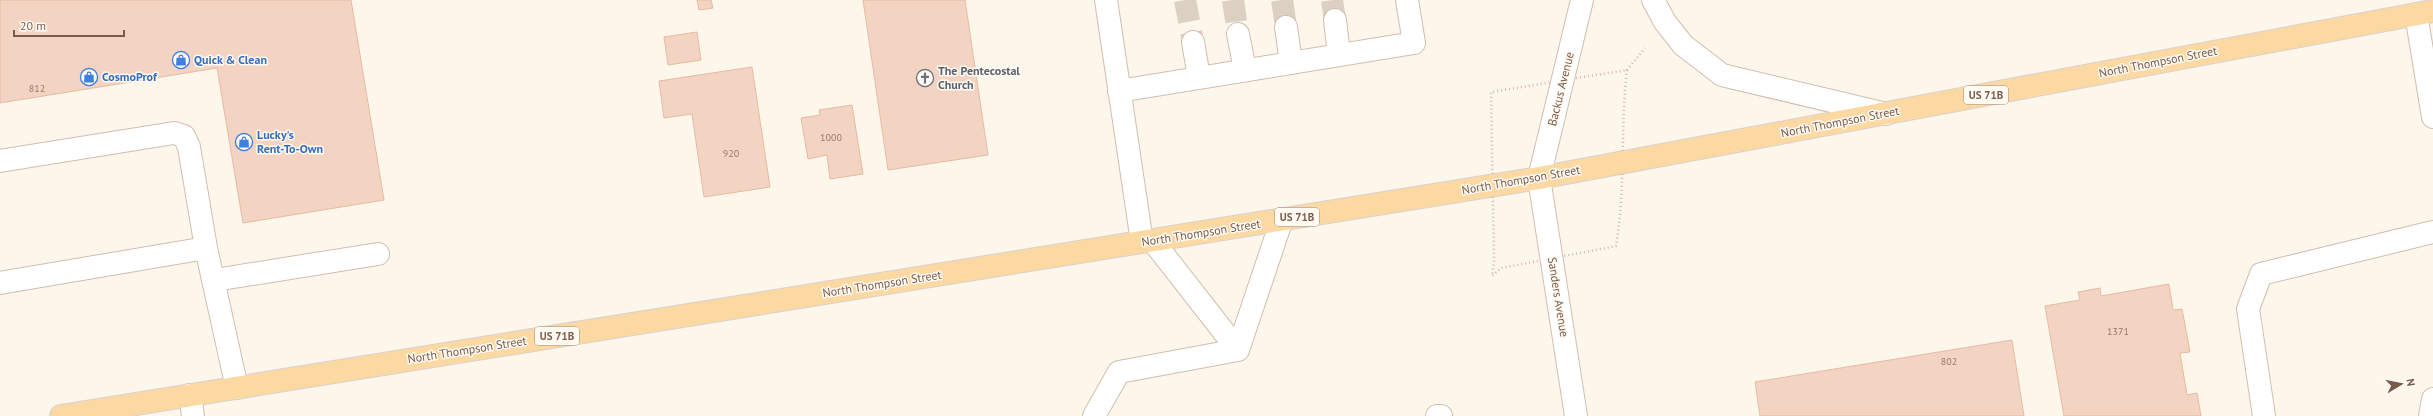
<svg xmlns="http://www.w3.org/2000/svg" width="2433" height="416" font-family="'PT Sans',sans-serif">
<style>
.building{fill:#f3d4c2;stroke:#e7baa2}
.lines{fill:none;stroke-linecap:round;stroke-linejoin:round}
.minor-tunnel{stroke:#dcd0c3;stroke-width:22;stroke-dasharray:22 11;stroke-linecap:butt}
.minor-casing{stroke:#d1beaf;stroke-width:24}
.major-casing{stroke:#dad1cd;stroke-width:24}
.path{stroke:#d9b7a4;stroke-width:2.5;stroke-dasharray:1 3;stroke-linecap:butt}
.minor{stroke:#fff;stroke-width:22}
.major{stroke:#fcd9a3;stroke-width:22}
.labels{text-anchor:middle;stroke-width:3;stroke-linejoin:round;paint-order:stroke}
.number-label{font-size:10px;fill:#987a6a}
.shield{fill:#fffaf2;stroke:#a28b7e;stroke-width:1}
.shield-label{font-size:11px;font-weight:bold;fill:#7a5c4c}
.shop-label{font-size:12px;font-weight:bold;fill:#366cbe;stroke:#fffaf2;text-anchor:start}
.street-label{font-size:12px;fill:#7a5c4c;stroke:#fffaf2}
.worship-label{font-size:12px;font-weight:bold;fill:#5b616d;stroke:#fffaf2;text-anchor:start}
</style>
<rect width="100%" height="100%" fill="#fdf6eb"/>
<path class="building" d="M0 0H351L384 200 243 223 217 68 0 103Z
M697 0H711L713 8 699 10Z
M863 0H965L988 155 888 170Z
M697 32 701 60 668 65 664 37Z
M752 67 770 187 704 197 692 114 664 118 659 81Z
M852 105 863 174 830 179 827 155 808 159 801 118 820 115 819 110Z
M2169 284 2173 310 2182 309 2190 352 2180 353 2187 395 2197 393 2201 416H2064L2045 306 2080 300 2078 292 2100 288 2101 296Z
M2012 340 2024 416H1760L1755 382Z"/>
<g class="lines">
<path class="minor-tunnel" d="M1185 0 1193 42
M1233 0 1238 34
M1282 0 1286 27
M1332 0 1335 20"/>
<g class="minor-casing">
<path id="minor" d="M1106 0 1142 242
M1653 0 1665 22 1683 45 1722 75 1886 114
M2416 14 2433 117
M1335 20 1339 55
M1286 27 1291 63
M1238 34 1245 70
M1193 42 1199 77
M1119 91 1414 43 1407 0
M0 161 174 133 184 136 189 147 206 248 237 388
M1152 240 1238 350
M215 280 378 254
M0 283 206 248
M1238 350 1282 219
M190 395 193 416
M1094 416 1119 372 1238 350
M1437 416H1441
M1576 416 1539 178 1582 0
M2264 416 2248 309 2261 274 2433 232
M2430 416 2433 399"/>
</g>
<g class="major-casing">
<path id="major" d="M61 416 1539 178 2433 11"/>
</g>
<path class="path" d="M1627 70C1620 129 1626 187 1616 246L1501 268 1492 276 1494 261 1491 92Z
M1627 70 1645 48"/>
<use href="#minor" class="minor"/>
<use href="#major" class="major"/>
</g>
<defs>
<g id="shop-ring" transform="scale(0.9)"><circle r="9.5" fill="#fffaf2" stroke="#3f7fe0" stroke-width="1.5"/><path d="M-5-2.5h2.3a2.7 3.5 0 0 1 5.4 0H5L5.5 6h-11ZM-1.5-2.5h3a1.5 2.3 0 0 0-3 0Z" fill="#3f7fe0"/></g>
<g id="church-ring" transform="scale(0.9)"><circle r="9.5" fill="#fffaf2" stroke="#6b7280" stroke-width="1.5"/><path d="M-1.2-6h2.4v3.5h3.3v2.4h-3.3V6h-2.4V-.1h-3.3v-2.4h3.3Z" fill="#6b7280"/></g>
</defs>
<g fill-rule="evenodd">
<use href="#shop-ring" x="181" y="60"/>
<use href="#shop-ring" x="89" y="77"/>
<use href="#church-ring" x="925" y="78"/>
<use href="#shop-ring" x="244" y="142"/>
</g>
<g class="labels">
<g class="number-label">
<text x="37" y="92">812</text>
<text x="831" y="141">1000</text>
<text x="731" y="157">920</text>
<text x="2118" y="335">1371</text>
<text x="1949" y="365">802</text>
</g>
<g class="shield">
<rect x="1964" y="86" width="44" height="18" rx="3"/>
<rect x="1275" y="208" width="44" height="18" rx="3"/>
<rect x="535" y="327" width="44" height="18" rx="3"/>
</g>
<g class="shield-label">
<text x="1986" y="99">US 71B</text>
<text x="1297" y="221">US 71B</text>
<text x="557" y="340">US 71B</text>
</g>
<g class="shop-label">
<text x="194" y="64">Quick &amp; Clean</text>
<text x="102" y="81">CosmoProf</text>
<text x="257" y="139">Lucky's<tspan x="257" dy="14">Rent-To-Own</tspan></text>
</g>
<g class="street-label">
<text transform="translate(2158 62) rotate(-11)" y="4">North Thompson Street</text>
<text transform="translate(1561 89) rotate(-76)" y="4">Backus Avenue</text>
<text transform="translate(1840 122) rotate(-11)" y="4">North Thompson Street</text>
<text transform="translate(1521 180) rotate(-10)" y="4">North Thompson Street</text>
<text transform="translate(1201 233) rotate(-9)" y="4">North Thompson Street</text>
<text transform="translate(882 284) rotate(-9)" y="4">North Thompson Street</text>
<text transform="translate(1558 297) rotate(81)" y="4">Sanders Avenue</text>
<text transform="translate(467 350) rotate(-9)" y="4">North Thompson Street</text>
</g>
<g class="worship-label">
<text x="938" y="75">The Pentecostal<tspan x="938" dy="14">Church</tspan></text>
</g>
</g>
<g transform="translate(2401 384) rotate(80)" stroke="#fffaf2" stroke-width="3" paint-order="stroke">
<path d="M0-3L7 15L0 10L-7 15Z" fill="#7a5c4c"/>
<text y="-6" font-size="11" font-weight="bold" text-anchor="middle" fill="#7a5c4c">N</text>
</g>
<path d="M14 30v6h110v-6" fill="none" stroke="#7a5c4c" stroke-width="2"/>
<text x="20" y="30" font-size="12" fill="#7a5c4c" stroke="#fffaf2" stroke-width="3" paint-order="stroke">20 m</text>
</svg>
